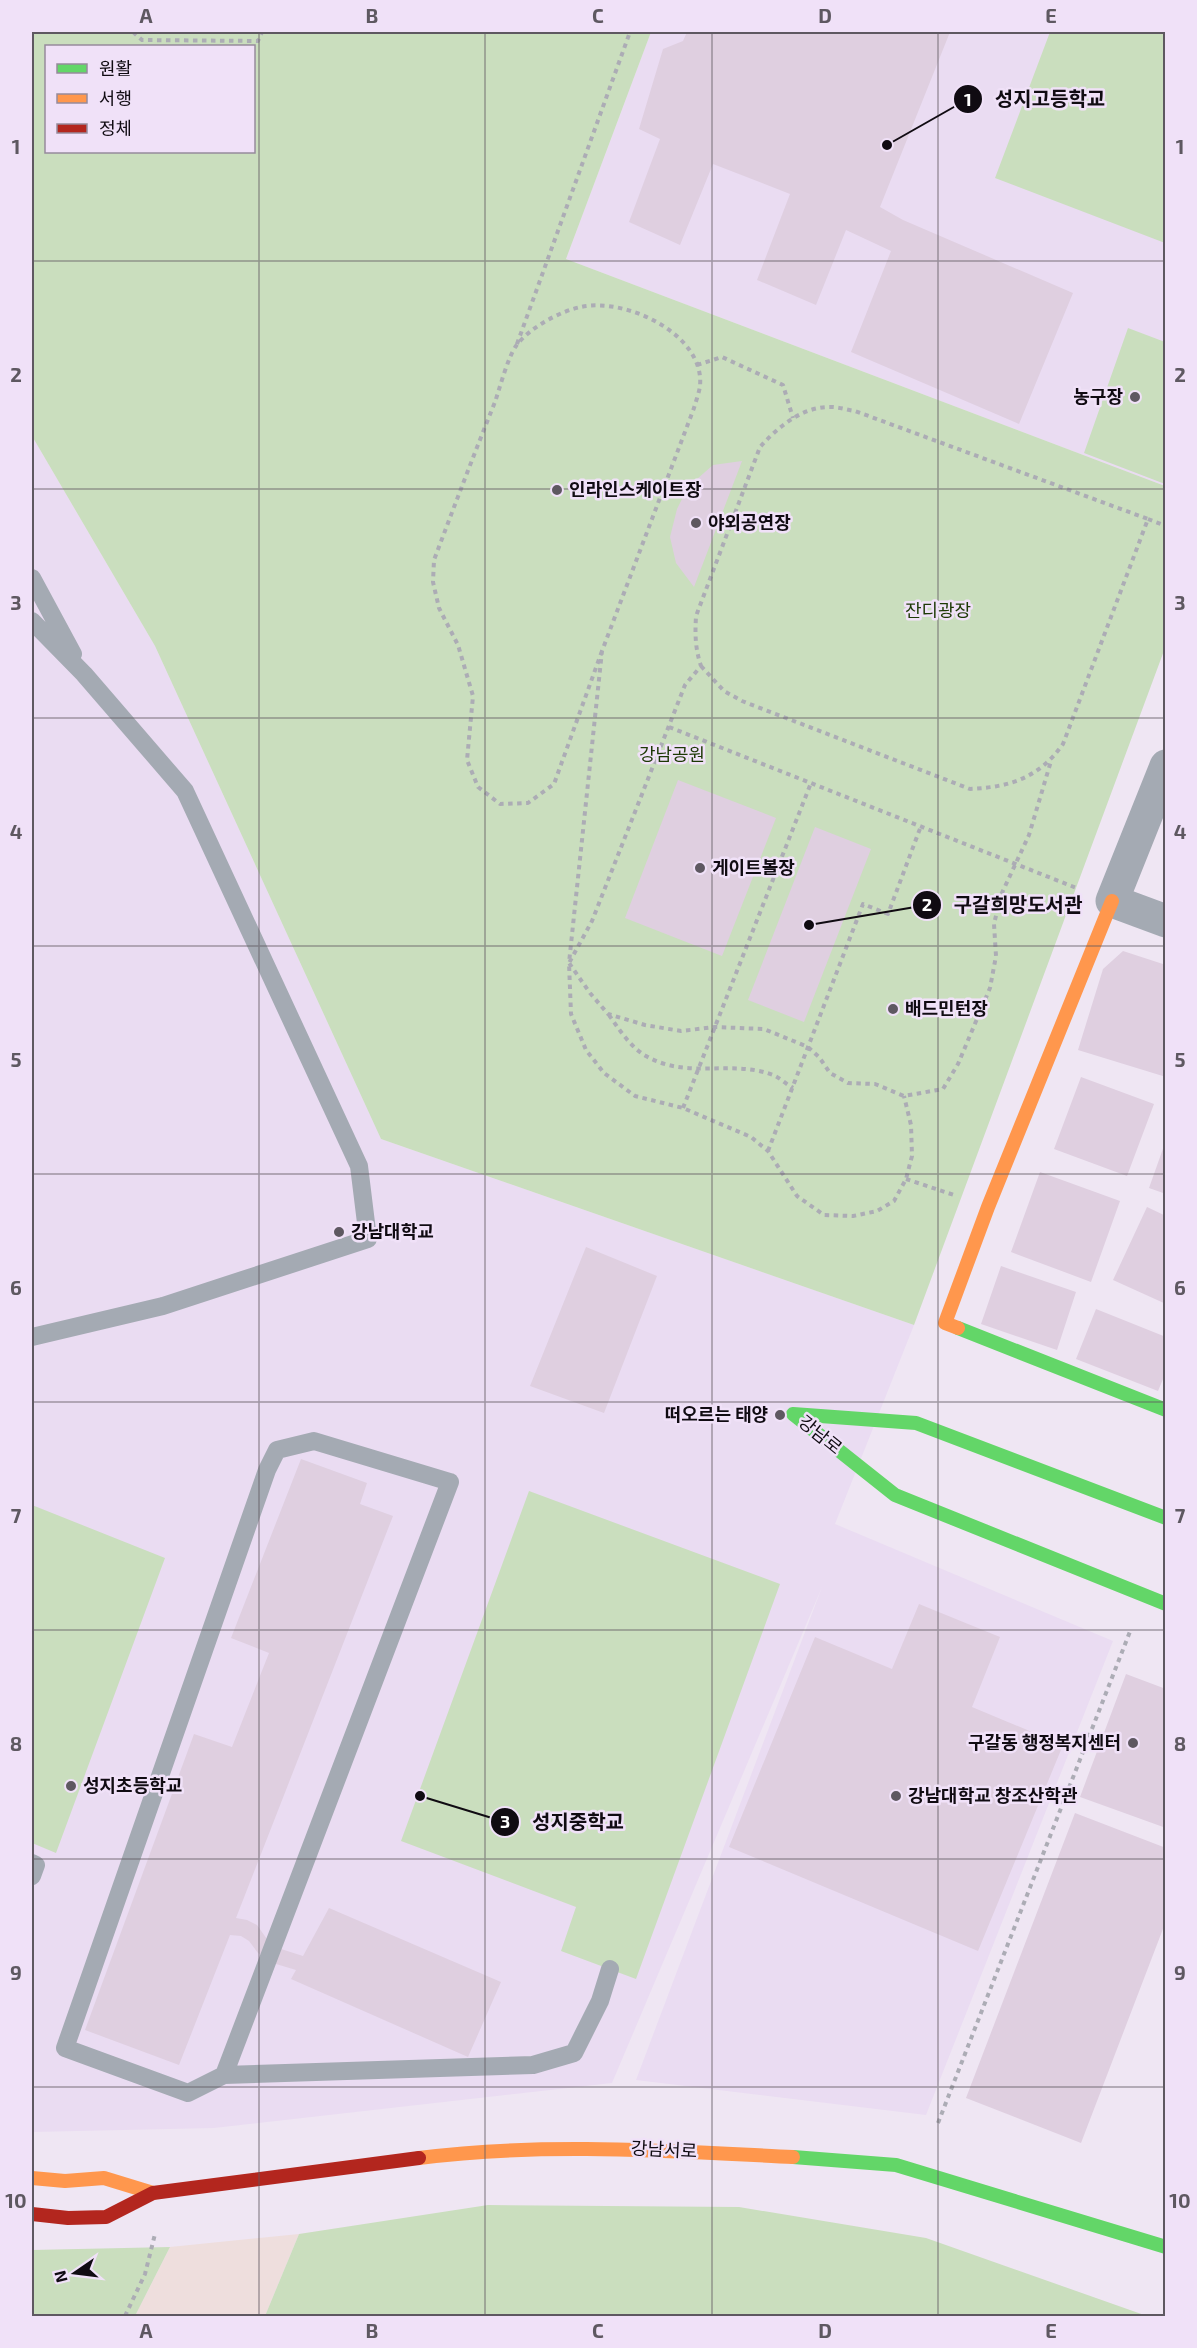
<svg xmlns="http://www.w3.org/2000/svg" width="1197" height="2348" font-family="'Exo 2','Noto Sans KR',sans-serif">
<style>
.built{fill:#eadcf2}
.industrial{fill:#eededd}
.green{fill:#cadebe;fill-rule:evenodd}
.building{fill:#dfcfe0}
.lines{fill:none;stroke-linecap:round;stroke-linejoin:round}
.path{stroke:#acacb5;stroke-width:4;stroke-dasharray:4.5 4.5;stroke-linecap:butt}
.lane{stroke:#a4aab3;stroke-width:18}
.street{stroke:#a4aab3;stroke-width:33}
.fast{stroke:#63d668;stroke-width:14}
.slow{stroke:#ff974d;stroke-width:14}
.jam{stroke:#b3261e;stroke-width:14}
.grid{fill:none;stroke:#5e5861;stroke-width:1.5;stroke-opacity:0.55}
.poi-dot{fill:#5e5861;stroke:#f0e1f8;stroke-width:2}
.labels{text-anchor:middle;stroke-width:5;stroke-linejoin:round;paint-order:stroke}
.poi-label{font-size:18px;font-weight:bold;fill:#100b12;stroke:#f0e1f8;text-anchor:start}
.park-label{font-size:18px;fill:#1c3904;stroke:#f0e1f8}
.street-label{font-size:18px;fill:#100b12;stroke:#f0e1f8}
.leader{fill:none;stroke:#100b12;stroke-width:2}
.callout-dot{fill:#100b12;stroke:#f0e1f8;stroke-width:2}
.mark-label{font-size:18px;text-anchor:middle;font-weight:bold;fill:#fff}
.callout-label{font-size:20px;text-anchor:middle;font-weight:bold;fill:#100b12;stroke:#f0e1f8;stroke-width:5;stroke-linejoin:round;paint-order:stroke}
.neatline{fill:none;stroke:#5e5861;stroke-width:2}
.grid-label{font-size:20px;text-anchor:middle;font-weight:bold;fill:#5e5861}
</style>
<rect width="100%" height="100%" fill="#efe6f3"/>
<path class="built" d="M651 32H1165V486L566 259Z
M32 436 155 646 381 1139 914 1325 835 1524 1113 1641 926 2115 636 2080 822 1587 612 2083 214 2128 32 2132Z"/>
<path class="industrial" d="M299 2234 265 2316H135L170 2247Z"/>
<path class="green" d="M32 32H651L566 259 1165 486V648L914 1325 381 1139 155 646 32 436ZM46 46H254V152H46Z
M1050 32H1165V243L995 178Z
M1128 328 1165 342V484L1084 453Z
M529 1491 780 1584 636 1979 561 1951 576 1907 401 1841Z
M32 1505 165 1558 56 1853 32 1843Z
M488 2205 739 2207 926 2238 1147 2316H265L299 2234Z
M170 2247 135 2316H32V2250Z"/>
<path class="building" d="M687 32H950L880 207 903 220 1073 293 1019 424 851 352 891 251 846 230 816 305 757 280 790 194 713 164 680 245 629 222 660 139 639 129 663 49 683 41Z
M742 461 694 587 676 563 670 537 677 509 688 487 713 465Z
M678 780 776 818 722 956 625 918Z
M815 827 871 849 804 1022 748 1000Z
M1123 951 1166 965V1077L1078 1050 1103 969Z
M1081 1077 1154 1104 1127 1176 1054 1149Z
M1165 1143H1166V1194L1149 1188Z
M1040 1172 1120 1201 1091 1282 1011 1252Z
M1147 1207 1166 1216V1304L1113 1280Z
M586 1247 657 1276 604 1413 530 1386Z
M1001 1266 1076 1292 1057 1350 981 1324Z
M1096 1309 1166 1337V1372L1158 1391 1076 1359Z
M301 1459 367 1483 360 1504 393 1516 236 1918 247 1920 257 1925 269 1942 281 1949 303 1956 329 1908 501 1982 468 2057 291 1979 296 1970 276 1964 258 1953 249 1941 241 1936 230 1935 179 2065 85 2030 194 1734 232 1747 269 1653 231 1638Z
M919 1604 1000 1637 972 1707 1063 1745 978 1951 729 1847 815 1637 892 1669Z
M1126 1674 1166 1689V1828L1080 1797Z
M1075 1813 1166 1848V1921L1081 2143 966 2098Z"/>
<g class="lines">
<path class="path" d="M133 32 142 40 258 41 262 32
M517 344 630 32
M697 365 722 357 783 385 793 418
M1148 519 1166 526
M602 651 554 784 528 803 500 804 478 787 467 760 473 696 458 645 439 608 433 582 434 560C454 507 474 454 495 402 500 387 508 357 516 346 529 328 560 311 581 307 625 297 705 334 700 386 699 393 696 401 694 408L602 651 569 963 590 993 608 1014 645 1025 681 1031 715 1027 764 1029 808 1047 819 1057 830 1073 848 1083 875 1084 904 1096 943 1089 958 1064 990 988 996 956 994 924 1001 895 1029 835 1051 761
M701 666 724 691 742 701 970 789C1010 787 1039 778 1063 744L1148 519 855 411C847 410 839 407 831 407 803 406 778 427 760 447L696 616C695 634 695 648 701 666L685 685 592 921 569 963 571 1014 586 1050 604 1073 635 1096 683 1108 751 1137 768 1151 797 1196 824 1215 853 1216 877 1211 894 1201 906 1179 912 1156 911 1125 904 1096
M669 727 1079 889
M609 1015C619 1029 630 1047 646 1056 688 1080 731 1059 773 1075 780 1078 786 1084 793 1088
M683 1108 811 783
M768 1151 863 904 888 914 921 826
M906 1179 957 1196
M938 2123 1131 1629
M125 2316 145 2274 155 2234"/>
<path class="lane" d="M32 578 73 654
M32 621 84 674 185 791 359 1166 368 1239 163 1306 32 1337
M32 1863 36 1865 32 1876
M224 2075 450 1482 314 1441 277 1450 267 1470 65 2048 188 2093 224 2075 533 2065 574 2053 600 2001 610 1969"/>
<path class="street" d="M1166 766 1112 901 1166 921"/>
<path class="fast" d="M958 1328 1166 1410
M793 1414 895 1495 1166 1604
M793 1414 916 1423 1166 1518
M793 2157 896 2165 1166 2247"/>
<path class="slow" d="M958 1328 945 1323 988 1207 1112 901
M419 2158C543 2142 669 2151 793 2157
M32 2178 65 2181 104 2178 153 2193"/>
<path class="jam" d="M32 2214 68 2218 106 2217 153 2193 419 2158"/>
</g>
<path class="grid" d="M259 32V2316M485 32V2316M712 32V2316M938 32V2316M32 261H1166M32 489H1166M32 718H1166M32 946H1166M32 1174H1166M32 1402H1166M32 1630H1166M32 1859H1166M32 2087H1166"/>
<g class="poi-dot">
<circle cx="1135" cy="397" r="6"/>
<circle cx="557" cy="490" r="6"/>
<circle cx="696" cy="523" r="6"/>
<circle cx="700" cy="868" r="6"/>
<circle cx="893" cy="1009" r="6"/>
<circle cx="339" cy="1232" r="6"/>
<circle cx="780" cy="1415" r="6"/>
<circle cx="1133" cy="1743" r="6"/>
<circle cx="71" cy="1786" r="6"/>
<circle cx="896" cy="1796" r="6"/>
</g>
<g class="labels">
<g class="poi-label">
<text x="1123" y="403" text-anchor="end">농구장</text>
<text x="569" y="496">인라인스케이트장</text>
<text x="708" y="529">야외공연장</text>
<text x="712" y="874">게이트볼장</text>
<text x="905" y="1015">배드민턴장</text>
<text x="351" y="1238">강남대학교</text>
<text x="768" y="1421" text-anchor="end">떠오르는 태양</text>
<text x="1121" y="1749" text-anchor="end">구갈동 행정복지센터</text>
<text x="83" y="1792">성지초등학교</text>
<text x="908" y="1802">강남대학교 창조산학관</text>
</g>
<g class="park-label">
<text x="938" y="617">잔디광장</text>
<text x="672" y="761">강남공원</text>
</g>
<g class="street-label">
<text transform="translate(820 1435) rotate(39)" y="6">강남로</text>
<text transform="translate(664 2150) rotate(3)" y="6">강남서로</text>
</g>
</g>
<path class="leader" d="M887 145L968 99M809 925L927 905M420 1796L505 1822"/>
<g class="callout-dot">
<circle cx="887" cy="145" r="6"/>
<circle cx="809" cy="925" r="6"/>
<circle cx="420" cy="1796" r="6"/>
<circle cx="968" cy="99" r="15"/>
<circle cx="927" cy="905" r="15"/>
<circle cx="505" cy="1822" r="15"/>
</g>
<g class="mark-label">
<text x="968" y="106">1</text>
<text x="927" y="911">2</text>
<text x="505" y="1828">3</text>
</g>
<g class="callout-label">
<text x="1050" y="106">성지고등학교</text>
<text x="1018" y="912">구갈희망도서관</text>
<text x="578" y="1829">성지중학교</text>
</g>
<rect width="1197" height="2348" fill="none" stroke="#f0e1f8" stroke-width="66"/>
<rect x="45" y="45" width="210" height="108" fill="#f0e1f8" stroke="#968b9c" stroke-width="1.5"/>
<rect x="57" y="64" width="30" height="9" fill="#63d668" stroke="#968b9c" stroke-width="1.5"/>
<text x="99" y="75" font-size="18" fill="#100b12">원활</text>
<rect x="57" y="94" width="30" height="9" fill="#ff974d" stroke="#968b9c" stroke-width="1.5"/>
<text x="99" y="105" font-size="18" fill="#100b12">서행</text>
<rect x="57" y="124" width="30" height="9" fill="#b3261e" stroke="#968b9c" stroke-width="1.5"/>
<text x="99" y="135" font-size="18" fill="#100b12">정체</text>
<g transform="translate(75 2273) rotate(256)" stroke="#f0e1f8" stroke-width="4.5" paint-order="stroke">
<path d="M0-4.5L10 22L0 15L-10 22Z" fill="#100b12"/>
<text y="-9" font-size="16" font-weight="bold" text-anchor="middle" fill="#100b12">N</text>
</g>
<rect x="33" y="33" width="1131" height="2282" class="neatline"/>
<g class="grid-label">
<text x="146" y="23">A</text>
<text x="372" y="23">B</text>
<text x="598" y="23">C</text>
<text x="825" y="23">D</text>
<text x="1051" y="23">E</text>
<text x="16" y="154">1</text>
<text x="1180" y="154">1</text>
<text x="16" y="382">2</text>
<text x="1180" y="382">2</text>
<text x="16" y="610">3</text>
<text x="1180" y="610">3</text>
<text x="16" y="839">4</text>
<text x="1180" y="839">4</text>
<text x="16" y="1067">5</text>
<text x="1180" y="1067">5</text>
<text x="16" y="1295">6</text>
<text x="1180" y="1295">6</text>
<text x="16" y="1523">7</text>
<text x="1180" y="1523">7</text>
<text x="16" y="1751">8</text>
<text x="1180" y="1751">8</text>
<text x="16" y="1980">9</text>
<text x="1180" y="1980">9</text>
<text x="16" y="2208">10</text>
<text x="1180" y="2208">10</text>
<text x="146" y="2338">A</text>
<text x="372" y="2338">B</text>
<text x="598" y="2338">C</text>
<text x="825" y="2338">D</text>
<text x="1051" y="2338">E</text>
</g>
</svg>
